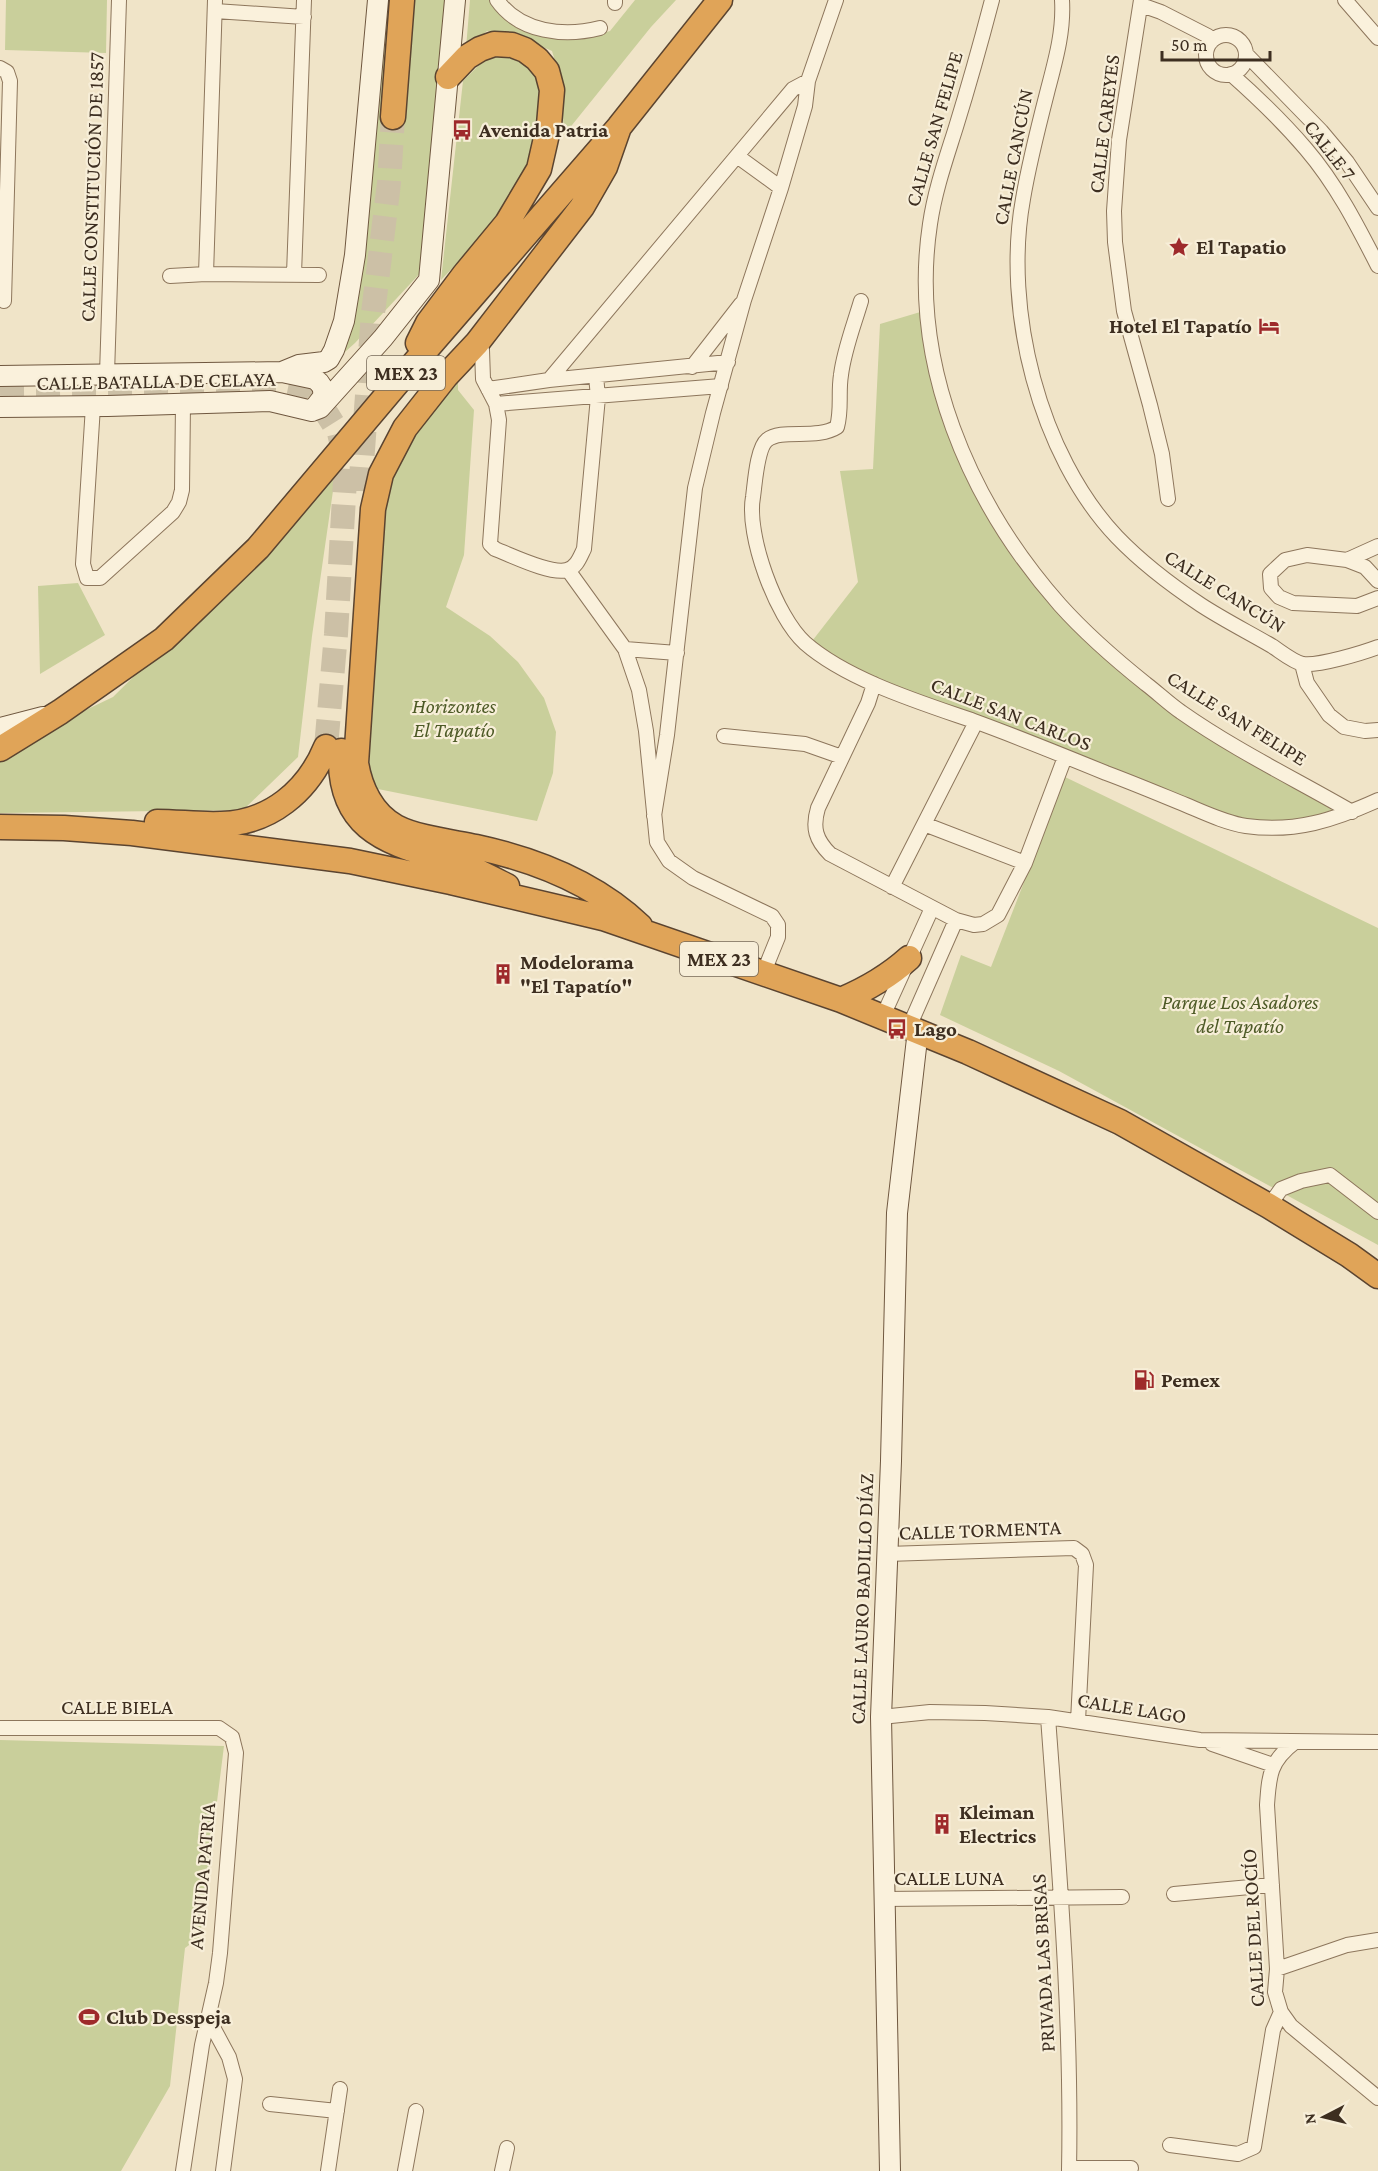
<svg xmlns="http://www.w3.org/2000/svg" width="1378" height="2171" font-family="'Crimson Pro',serif">
<style>
.green{fill:#c9cf9b}
.lines{fill:none;stroke-linecap:round;stroke-linejoin:round}
.highway-tunnel{stroke:#ccc0a6;stroke-width:24;stroke-dasharray:24 12;stroke-linecap:butt}
.street-casing{stroke:#8d765c;stroke-width:16}
.secondary-casing{stroke:#6f573f;stroke-width:22}
.highway-casing{stroke:#5b4430;stroke-width:27}
.street{stroke:#faf1dc;stroke-width:14}
.secondary{stroke:#faf1dc;stroke-width:20}
.highway{stroke:#e0a458;stroke-width:24}
.labels{text-anchor:middle;stroke-width:4.5;stroke-linejoin:round;paint-order:stroke}
.shield{fill:#f7eed8;stroke:#756857;stroke-width:1.5}
.shield-label{font-size:20px;font-weight:bold;fill:#3d2e20}
.street-label{font-size:21px;fill:#3d2e20;stroke:#f7eed8}
.poi-label{font-size:21px;font-weight:bold;fill:#3d2e20;stroke:#f7eed8;text-anchor:start}
.park-label{font-size:21px;font-style:italic;fill:#4d5a26;stroke:#f7eed8}
</style>
<rect width="100%" height="100%" fill="#f0e4c8"/>
<path class="green" d="M6 0H107L106 53 5 50Z
M385 0H448L425 268 355 343 336 360Z
M470 0H490C509 26 545 41 577 38 588 37 599 34 610 31L635 0H676L651 27 564 135 561 80 552 51 511 33 487 31 466 48Z
M489 55H517L532 66 545 89 534 169 503 215 441 280 463 81Z
M927 310 940 385 965 457 1032 569 1104 647 1262 762 1341 816 1245 826 886 688 809 645 858 582 840 471 873 469 880 324Z
M458 370V390L474 410 464 555 446 607 490 636 518 662 544 698 556 732 553 773 537 821 368 787 376 491Z
M335 477 312 636 298 757 243 810 0 813V751L113 697Z
M78 583 105 635 40 674 38 586Z
M1065 777 1378 928V1245L1059 1071 940 1015 961 955 991 967Z
M0 1740 224 1746 200 1937 185 1948 170 2086 121 2171H0Z"/>
<g class="lines">
<path class="highway-tunnel" d="M0 389 279 387 308 393 327 414 339 433 346 463 336 634 326 747
M360 491 373 313 389 183 393 117"/>
<g class="street-casing">
<path id="street" d="M497 0C520 33 565 37 600 28
M992 0C981 42 969 85 956 127 946 159 935 190 930 224 909 363 969 502 1060 605 1086 634 1116 660 1146 684 1158 693 1169 704 1181 712 1235 750 1295 779 1352 812
M1062 0C1064 32 1055 62 1047 93 1038 128 1029 163 1023 199 1003 309 1039 455 1117 537 1142 563 1171 585 1201 605 1224 620 1248 632 1272 646 1280 651 1293 662 1303 664 1319 666 1362 653 1378 647
M1141 0 1119 140 1114 211 1115 242 1124 311 1150 405 1162 454 1168 499
M1345 0 1378 38
M615 3V0
M1141 5 1161 12 1208 36 1211 42
M215 11 304 17
M1206 55a20 20 0 1 1 40 0a20 20 0 1 1-40 0Z
M1246 54 1321 131 1347 162 1378 208
M0 68 7 72 10 81 4 301
M1231 74C1257 97 1283 122 1306 149 1336 184 1357 225 1378 266
M737 156 781 188
M206 274 215 0
M294 274 304 0
M170 276 206 274 319 275
M861 301C854 325 844 350 841 375 838 393 842 409 837 427 817 440 782 428 767 440 757 448 755 483 753 497 746 535 776 617 805 643 847 680 922 703 974 721 1018 737 1062 755 1106 773 1133 783 1159 794 1186 805 1205 813 1226 823 1246 826 1295 833 1334 820 1378 800
M477 343 482 350 483 379 496 404 499 420 490 544 495 549C511 555 551 575 567 570 577 567 580 557 584 549L598 397 596 376
M692 367 741 304
M107 374 119 0
M549 380 793 89 808 81
M488 389 549 380 728 362
M496 404 721 386
M93 406 83 564 87 578H100L173 512 179 502 182 490 183 404
M1347 560 1378 546
M568 570 625 649 639 690 646 731 657 842 669 861 693 878 772 916 778 925V937L763 974
M1378 581 1365 567 1347 560 1307 555 1285 560 1270 574 1271 588 1279 597 1293 603 1357 606 1378 598
M625 649 677 653
M1302 664 1307 683 1329 715 1344 727 1365 731 1378 730
M874 684 868 703 818 808C812 828 816 840 830 854L956 920 974 925 983 924 998 915 1025 863 1065 757
M724 736 805 744 842 757
M654 816 667 735 695 488 713 413 744 300 781 188 805 106 808 81 836 0
M924 824 1025 863
M892 887 976 722
M883 1016 932 908
M909 1027 956 920
M1269 1206 1281 1189 1301 1181 1330 1175 1378 1212
M887 1554 1074 1548 1082 1554 1086 1565 1078 1721
M881 1717 930 1712 985 1713 1048 1717 1200 1740 1378 1742
M1048 1717C1059 1868 1072 2019 1069 2171
M0 1728H219L232 1737 236 1753 220 1953 216 1983 202 2045 183 2171
M1212 1744 1273 1765
M1174 1894 1272 1885
M883 1899 1122 1897
M1277 1969 1347 1945 1378 1940
M1281 2012 1291 2026 1378 2098
M208 2018 229 2057 235 2079 223 2171
M270 2104 337 2111
M1170 2145 1238 2154 1254 2147 1273 2030 1281 2012 1275 1992 1277 1969 1267 1805C1269 1775 1270 1761 1295 1742
M1069 2168H1131
M328 2171 340 2089
M405 2171 416 2111
M502 2171 507 2148"/>
</g>
<g class="secondary-casing">
<path id="secondary" d="M282 372 299 365 324 362 329 359 334 350 344 321 355 255 378 0
M0 376 282 372 315 379C322 384 324 389 323 397L316 406
M0 407 108 406 270 401 312 411
M312 411 320 408 383 338 429 280 455 0
M0 728 43 717
M890 2171 881 1717 891 1461 897 1213 918 1030"/>
</g>
<g class="highway-casing">
<path id="highway" d="M393 117 402 0
M619 127 605 167 582 207 477 343 446 376 405 428 381 474 373 509 356 763C360 788 372 814 396 827 417 838 452 842 476 847 536 860 595 883 640 926
M418 343 428 323 464 275 507 223 539 169 549 125 552 90 547 71 537 59 525 50 512 45 494 44 480 49 467 57 448 77
M0 749 60 712 164 639 258 548 398 382 619 127 720 0
M341 751C337 842 404 844 470 868 482 873 495 880 507 886
M157 822C178 822 200 825 221 824 270 823 308 791 326 747
M0 827 64 828 132 833 350 861 451 882 603 918 841 1000 968 1052 1120 1122 1269 1206 1349 1255 1378 1276
M841 1000C867 989 888 977 909 958"/>
</g>
<use href="#street" class="street"/>
<use href="#secondary" class="secondary"/>
<use href="#highway" class="highway"/>
</g>
<defs>
<g id="bus-bare" transform="scale(1.62)"><path d="M-5-6H5V4H4V6H2V4H-2V6H-4V4H-5ZM-3.5-4V0h7V-4ZM-3.5 1.2v1.5H-2V1.2ZM2 1.2v1.5H3.5V1.2Z" fill="#9e2a2b" stroke="#f7eed8" stroke-width="2.5" paint-order="stroke"/></g>
<g id="sight-bare" transform="scale(1.62)"><path d="M0-6L1.8-2.2L6-1.7L2.9 1.2L3.7 5.4L0 3.3L-3.7 5.4L-2.9 1.2L-6-1.7L-1.8-2.2Z" fill="#9e2a2b" stroke="#f7eed8" stroke-width="2.5" paint-order="stroke"/></g>
<g id="hotel-bare" transform="scale(1.62)"><path d="M-6-4.5h1.5V1H6V5H4.5V3h-9V5H-6ZM-4 0a1.8 1.8 0 1 1 3.6 0ZM.5 0V-2.5h3Q6-2.5 6 0Z" fill="#9e2a2b" stroke="#f7eed8" stroke-width="2.5" paint-order="stroke"/></g>
<g id="building-bare" transform="scale(1.62)"><path d="M-4-6H4V6H1V3H-1V6H-4ZM-2.5-4.3h1.7v1.8h-1.7ZM.8-4.3h1.7v1.8H.8ZM-2.5-1h1.7V.8h-1.7ZM.8-1h1.7V.8H.8Z" fill="#9e2a2b" stroke="#f7eed8" stroke-width="2.5" paint-order="stroke"/></g>
<g id="fuel-bare" transform="scale(1.62)"><path d="M-5.5-6h7V0h2V4h1.3V-2.5L3-4.5l.8-.8L6-3V5H2.5V1h-1V6h-7ZM-4.2-4.7v3.2H.2V-4.7Z" fill="#9e2a2b" stroke="#f7eed8" stroke-width="2.5" paint-order="stroke"/></g>
<g id="stadium-bare" transform="scale(1.62)"><path d="M0-5a6.5 5 0 1 0 0 10a6.5 5 0 1 0 0-10ZM-3.5-1.8h7v3.6h-7Z" fill="#9e2a2b" stroke="#f7eed8" stroke-width="2.5" paint-order="stroke"/></g>
</defs>
<g fill-rule="evenodd">
<use href="#bus-bare" x="462" y="130"/>
<use href="#sight-bare" x="1179" y="247"/>
<use href="#hotel-bare" x="1269" y="326"/>
<use href="#building-bare" x="503" y="974"/>
<use href="#bus-bare" x="897" y="1029"/>
<use href="#fuel-bare" x="1144" y="1380"/>
<use href="#building-bare" x="942" y="1824"/>
<use href="#stadium-bare" x="89" y="2017"/>
</g>
<g class="labels">
<g class="shield">
<rect x="367" y="356" width="78" height="34" rx="4.5"/>
<rect x="680" y="942" width="78" height="34" rx="4.5"/>
</g>
<g class="shield-label">
<text x="406" y="380">MEX 23</text>
<text x="719" y="966">MEX 23</text>
</g>
<g class="street-label">
<text transform="translate(1104 124) rotate(-83)" y="7">CALLE CAREYES</text>
<text transform="translate(934 129) rotate(-74)" y="7">CALLE SAN FELIPE</text>
<text transform="translate(1330 150) rotate(52)" y="7">CALLE 7</text>
<text transform="translate(1013 157) rotate(-79)" y="7">CALLE CANCÚN</text>
<text transform="translate(92 187) rotate(-88)" y="7">CALLE CONSTITUCIÓN DE 1857</text>
<text transform="translate(156 381) rotate(-1)" y="7">CALLE BATALLA DE CELAYA</text>
<text transform="translate(1225 591) rotate(32)" y="7">CALLE CANCÚN</text>
<text transform="translate(1011 714) rotate(21)" y="7">CALLE SAN CARLOS</text>
<text transform="translate(1237 718) rotate(32)" y="7">CALLE SAN FELIPE</text>
<text transform="translate(980 1530) rotate(-2)" y="7">CALLE TORMENTA</text>
<text transform="translate(862 1599) rotate(-88)" y="7">CALLE LAURO BADILLO DÍAZ</text>
<text x="117" y="1714">CALLE BIELA</text>
<text transform="translate(1132 1708) rotate(9)" y="7">CALLE LAGO</text>
<text transform="translate(202 1876) rotate(-85)" y="7">AVENIDA PATRIA</text>
<text x="949" y="1885">CALLE LUNA</text>
<text transform="translate(1253 1928) rotate(-93)" y="7">CALLE DEL ROCÍO</text>
<text transform="translate(1043 1963) rotate(-93)" y="7">PRIVADA LAS BRISAS</text>
</g>
<g class="poi-label">
<text x="479" y="137">Avenida Patria</text>
<text x="1196" y="254">El Tapatio</text>
<text x="1252" y="333" text-anchor="end">Hotel El Tapatío</text>
<text x="520" y="969">Modelorama<tspan x="520" dy="24">"El Tapatío"</tspan></text>
<text x="914" y="1036">Lago</text>
<text x="1161" y="1387">Pemex</text>
<text x="959" y="1819">Kleiman<tspan x="959" dy="24">Electrics</tspan></text>
<text x="106" y="2024">Club Desspeja</text>
</g>
<g class="park-label">
<text x="454" y="713">Horizontes<tspan x="454" dy="24">El Tapatío</tspan></text>
<text x="1240" y="1009">Parque Los Asadores<tspan x="1240" dy="24">del Tapatío</tspan></text>
</g>
</g>
<g transform="translate(1324 2117) rotate(263)" stroke="#f7eed8" stroke-width="4.5" paint-order="stroke">
<path d="M0-4.5L10 22L0 15L-10 22Z" fill="#3d2e20"/>
<text y="-9" font-size="16" font-weight="bold" text-anchor="middle" fill="#3d2e20">N</text>
</g>
<path d="M1162 51v9h108v-9" fill="none" stroke="#3d2e20" stroke-width="3"/>
<text x="1171" y="51" font-size="18" fill="#3d2e20" stroke="#f7eed8" stroke-width="4.5" paint-order="stroke">50 m</text>
</svg>
